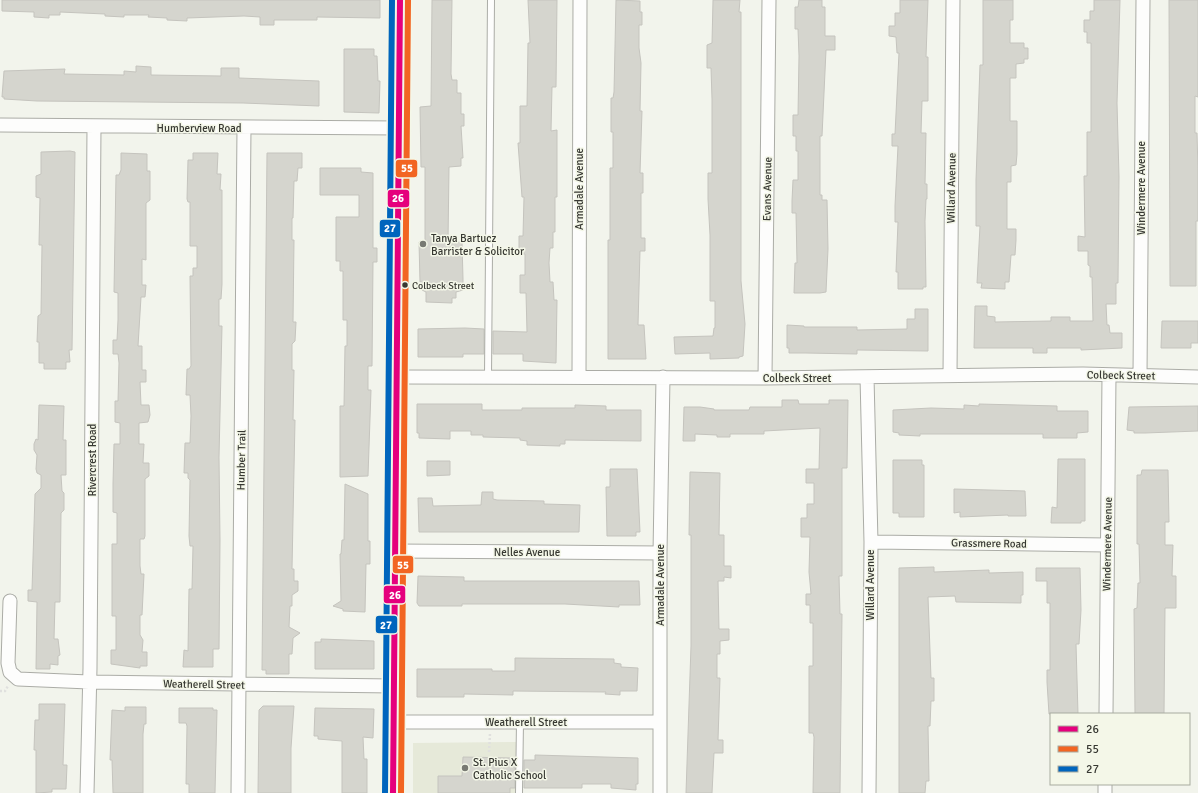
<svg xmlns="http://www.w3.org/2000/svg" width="1198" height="793" font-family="Signika,sans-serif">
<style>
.built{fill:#e6e9d9}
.building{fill:#d5d5ce;stroke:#c5c4be}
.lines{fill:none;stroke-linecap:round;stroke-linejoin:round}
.service-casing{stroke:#abaca6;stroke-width:8}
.minor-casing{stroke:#abaca6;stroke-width:15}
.secondary-casing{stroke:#abaca6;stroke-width:20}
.path{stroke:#e0e0de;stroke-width:2.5;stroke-dasharray:2 2;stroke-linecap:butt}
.service{stroke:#fdfdfc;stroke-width:6}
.minor{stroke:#fdfdfc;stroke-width:13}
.secondary{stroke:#f5f8f5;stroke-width:18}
.bus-1-casing{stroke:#f4f7e8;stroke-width:9}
.bus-2-casing{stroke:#f4f7e8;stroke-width:9}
.bus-3-casing{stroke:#f4f7e8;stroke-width:9}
.bus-1{stroke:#e5007d;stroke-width:6}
.bus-2{stroke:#f26522;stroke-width:6}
.bus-3{stroke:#0065bd;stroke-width:6}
.poi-dot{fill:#787a73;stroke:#f4f7e8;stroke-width:1.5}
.bus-dot{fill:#373832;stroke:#f4f7e8;stroke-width:1.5}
.labels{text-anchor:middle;stroke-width:3;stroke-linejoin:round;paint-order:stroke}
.bus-label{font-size:10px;fill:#373832;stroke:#f4f7e8;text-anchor:start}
.street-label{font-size:11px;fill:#373832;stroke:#f4f7e8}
.poi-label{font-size:11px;fill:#373832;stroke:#f4f7e8;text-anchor:start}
.line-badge{stroke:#f4f7e8;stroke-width:1.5}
.badge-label{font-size:11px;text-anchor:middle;font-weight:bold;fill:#fff}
</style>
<rect width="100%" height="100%" fill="#f2f4ec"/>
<path class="built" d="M518 742 516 793H413V743Z"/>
<path class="building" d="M2 0H380V18L317 17V20H274V25H260V17L244 16 187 18V21L167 20V18L148 17 149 15H124V17L105 16V14L60 12V15H49V18L34 17V12L2 11Z
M432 0H452L451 74 452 80H457V93H461V114H464V126H461L463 158H461V166L449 167 448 242H462L463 279V290L456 292V298H452V303L426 302V292L422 290 423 282H420L419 242H425V167H421L420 107 431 106Z
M528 0H557L556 87H552L551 131 557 130V197H555V232H553V248H550L549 263 550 282H553L554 300H557L556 363 523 361V354H493V331L527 332 526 293H520V275H525V254H519V236H523L524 197H522L518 143H520V106H527L528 43H530Z
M616 0 640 1V12H642V25H639V48L641 63 640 111H642L640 173H643V193H641V238H645V251H640L638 325H644L646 359H608V240H610V168H613V132H611V98H613L614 92Z
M713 0H740L739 12H741V281L745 324 743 356 739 357V358L710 359V353L675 354 674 337 713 336 714 328H715V301H710V235L708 199V173H712V99L711 68H707V45L712 43Z
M799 0H822V7H825V36H835V50H826L822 136H820V195H822V200H827L828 249 826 292 820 293H794L795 263H797L796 213H792V201L793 180H798V151H796V136H793V115H798L799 56 798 29H795V7H798Z
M900 0H928L926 57H928V101H922L921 133H926L925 184H927V199H926L925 221 926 287H923V289H898V272H896L898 222H895V206L898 146H892V134H895L899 53H897L896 37 889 36V26H895V13H900Z
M983 0H1013V20H1010V43H1024V48H1028V59H1024V63L1016 64V78H1010V121H1017V154L1016 165 1011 166V182H1007V229H1016V240L1015 255H1011L1009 282H1005V289L981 288 982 283H977L980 226H976V180L980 65H983Z
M1094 0H1120L1117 103 1119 177 1118 283H1116V304H1106L1107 325H1109L1110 333H1122V348L1081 350V348H1047V353H1033V348H974L975 306H987V316L995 317V322L1051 321V317H1070V321H1093L1092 277H1090V266L1088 265V251H1078V236L1085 237 1084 176H1087V132H1091V43H1087V32H1084V20H1090V11H1094Z
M1169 0H1198V97L1195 96V133H1197L1198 171V221H1196V286H1170Z
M344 49H374V56H377L378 81H380L379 113 344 112Z
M136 66 151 67V75L221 76V68H239V78L319 81V106L243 103 37 101 4 99V97H2L4 71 65 69 64 74 124 75V71L136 72Z
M70 151 75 152 72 350H69L70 362H66V369H44V363H39V342H37L38 316 41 314 42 245H39L40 198 36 197V176L41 174V152Z
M121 153 147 154V171H150V200L146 203V260L142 259V285H146L145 297H141L138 346H142V370H146V382H140L141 405H149L150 415 148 422 139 423V444H144L143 463H149V476L145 479V536L144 539H140V566L141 574H144L142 615H140V635L143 640 142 652H147V666H140V668L111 664V650H116V616H112V544H117V513L113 512V484L114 444H120V423L115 422V401H118L119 363 118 354H113V340H117L118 320V293L114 292 116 175H119L121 170Z
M193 153H218L217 174H221L220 190H222V284L221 299H219V326H222L219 457 220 540 219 649H213V667H183L184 650 188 651 189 589H192L193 546H190L189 536 190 480 188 478V473H184L185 443H190L191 416 190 395H186L187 369H189L191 366 190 276H193V268H197V246H190V202H188L187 199 188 160H193Z
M267 153H302V168H298L297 181H294L293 218H292V240H294L293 322H296L295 341 292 344V370H294L293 420H295L292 569H294V581H298V591L292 595V606H290L289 627 300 633 293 638 292 654H289V674H266V670H262Z
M320 168H361V172L373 173V248H377V262H373L372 366H368V390H371L368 476 340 477V406H344L345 346H347V320H343V271H340V261H336V217H359V195H320Z
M915 309H928V351L857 350V354L806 353H789V348H787V325L804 326V327H857V330L907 329V319H915Z
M1162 321H1198V343H1191V348H1161Z
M465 328 484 329V354H463V357H418V329Z
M782 400H798L799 404H829V400H848L847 468H842V576H839L840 614H842L840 793H813L814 737 813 733H809V666H813V623H810V605H806V594H811L809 572 810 537H801V518H807V504H814V483H806V469H819L820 428 764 431V434H730V437H717V435L695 434V441H683L684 407H700L714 409V410H749L750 407H782Z
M417 404H482V410H522V408H575V405L606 406V410H641V441L565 440V444H560V446L527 445V441L520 440V438L483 437V435H471V431H450V439L419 438V433H417Z
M979 404 1057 406V411H1088V432L1077 433V438H1043V434H920V436L899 435V433L893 432V410L931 408 964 409V405L979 406Z
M39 405 64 406 63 440H66V475H61L62 491 64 493V510L61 513 60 602H55L54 639H58L60 655 58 656V665L50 664V669H36L37 602 28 601V590H32L35 494 41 488V475L37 473 36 469 37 455 34 450V444L36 439 38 440Z
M1198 406V431L1145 433H1134V431L1127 430 1129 407Z
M1058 459H1085V521H1081V523H1051L1052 507 1057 508Z
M893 460H922V465H924V517H899V513H893Z
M427 461H450V475L427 476Z
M610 469H637L640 532H636V536H607L606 487H610Z
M1142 470H1168L1169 522H1165V545H1173L1172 576H1176V608H1165L1164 714H1135L1134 609 1137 608 1138 583H1140L1139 544H1137V475H1141Z
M690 472 720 473 719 535H724V566H731V578L724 577V581H718L719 629H729V640L720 641V654H717V678H720L718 740H723V753H714L712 793H686L691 646V535H689Z
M345 484 368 494V541H370V564H366L365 612 343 611V609L333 606 341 601 340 554H341L342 540H344Z
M954 489 1025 491 1026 516H1008V515L960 517V512L954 513Z
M482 492H493V499L497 500 544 501V504L580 505 579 532H419L418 498H432L433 506 481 505Z
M934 567V572L989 570V573L1023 572V595H1021V603L956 602 955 596 928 597 931 678H934V701H931L930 726H928L929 781H926L925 793H899V568Z
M1036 568H1080L1081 610 1079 644H1076L1078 714H1049L1047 682V670H1050V603H1047V581H1036Z
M418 576 464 577V581H639L640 605H619V607L565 604H462V606H419L417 603Z
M321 639 374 641V669H315V642H321Z
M515 658 614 659V663L621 664V667L638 668 637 691H620V695L605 694 606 692 513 691V695L464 694V697H417V669H492V671H515Z
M39 704H65L63 765H67L66 789H52V792L36 793V750H34L35 720H39Z
M263 706H294L291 748V793H258L259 710Z
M125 707H146V724H144L143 734V793H113L112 760H110L112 710 125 711Z
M179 708H213V710H217L215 793H189V784H186L187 726 186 723H179Z
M315 708 374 709 373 738 363 737 364 759H367V793H342V741L318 739V736H314Z
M535 755 638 758V784H636V790L611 788V784H582V788H524V760H535Z
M463 757 511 758V760H515V788H510V793H438V776H462Z"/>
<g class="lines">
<g class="service-casing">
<path id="service" d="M488 377 491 0
M519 793 520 722"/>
</g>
<g class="minor-casing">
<path id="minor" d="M0 125 399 128
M950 375 953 0
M1140 375 1143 0
M396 377 765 378 1083 374 1198 377
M579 377 580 0
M867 377 871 542 869 793
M765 378 769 0
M871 542 1107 545
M394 551 660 553
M10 601 8 663 10 672 18 679 89 682 394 686
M1106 714 1109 375
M393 722H659
M87 793 90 668 94 127
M238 793 244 128
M660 793V553L663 377
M1105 793V784"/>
</g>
<g class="secondary-casing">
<path id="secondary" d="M393 793 400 0"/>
</g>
<path class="path" d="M0 691H5L8 686
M489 752 490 734"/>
<use href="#service" class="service"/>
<use href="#minor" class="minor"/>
<use href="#secondary" class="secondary"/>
<g class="bus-1-casing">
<path id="bus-1" d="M393 793 400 0"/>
</g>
<g class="bus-2-casing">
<path id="bus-2" d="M401 793 408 0"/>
</g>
<g class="bus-3-casing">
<path id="bus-3" d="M385 793 392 0"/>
</g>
<use href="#bus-1" class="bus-1"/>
<use href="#bus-2" class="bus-2"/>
<use href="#bus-3" class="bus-3"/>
</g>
<g class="poi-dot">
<circle cx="423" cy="244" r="4"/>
<circle cx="465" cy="768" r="4"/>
</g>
<circle class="bus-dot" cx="405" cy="285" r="3.5"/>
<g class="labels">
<g class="bus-label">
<text x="412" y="289">Colbeck Street</text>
</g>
<g class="street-label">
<text x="199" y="132">Humberview Road</text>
<text transform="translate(951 188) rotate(-89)" y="4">Willard Avenue</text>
<text transform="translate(1141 188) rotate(-90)" y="4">Windermere Avenue</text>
<text transform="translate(579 189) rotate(-90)" y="4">Armadale Avenue</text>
<text transform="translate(767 189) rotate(-89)" y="4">Evans Avenue</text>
<text transform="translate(1121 375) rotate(1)" y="4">Colbeck Street</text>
<text x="797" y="382">Colbeck Street</text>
<text transform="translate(92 460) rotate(-90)" y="4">Rivercrest Road</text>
<text transform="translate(241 460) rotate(-89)" y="4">Humber Trail</text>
<text transform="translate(989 543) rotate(1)" y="4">Grassmere Road</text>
<text transform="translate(1107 544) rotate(-89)" y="4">Windermere Avenue</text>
<text x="527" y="556">Nelles Avenue</text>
<text transform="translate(660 585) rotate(-90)" y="4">Armadale Avenue</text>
<text transform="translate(870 585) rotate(-90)" y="4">Willard Avenue</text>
<text transform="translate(204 684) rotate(1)" y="4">Weatherell Street</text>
<text x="526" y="726">Weatherell Street</text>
</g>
<g class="poi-label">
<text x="431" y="242">Tanya Bartucz<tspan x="431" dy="13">Barrister &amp; Solicitor</tspan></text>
<text x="473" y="766">St. Pius X<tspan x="473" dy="13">Catholic School</tspan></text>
</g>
</g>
<g class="line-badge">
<rect x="395" y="159" width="23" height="19" rx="4" fill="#f26522"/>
<rect x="387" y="189" width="23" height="19" rx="4" fill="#e5007d"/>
<rect x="379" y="219" width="22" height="19" rx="4" fill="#0065bd"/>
<rect x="392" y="555" width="22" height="19" rx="4" fill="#f26522"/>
<rect x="383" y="585" width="23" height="19" rx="4" fill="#e5007d"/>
<rect x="375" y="615" width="23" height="19" rx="4" fill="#0065bd"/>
</g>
<g class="badge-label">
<text x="407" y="172">55</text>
<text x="398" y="202">26</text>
<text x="390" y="232">27</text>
<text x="403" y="569">55</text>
<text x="395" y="599">26</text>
<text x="386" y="629">27</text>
</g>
<rect x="1050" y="713" width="140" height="72" fill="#f4f7e8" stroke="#a8ab9f"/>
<rect x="1058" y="726" width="20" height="6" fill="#e5007d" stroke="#a8ab9f"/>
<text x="1086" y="733" font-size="12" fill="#373832">26</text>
<rect x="1058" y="746" width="20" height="6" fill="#f26522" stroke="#a8ab9f"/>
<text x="1086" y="753" font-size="12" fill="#373832">55</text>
<rect x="1058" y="766" width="20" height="6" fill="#0065bd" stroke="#a8ab9f"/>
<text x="1086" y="773" font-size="12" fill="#373832">27</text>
</svg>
